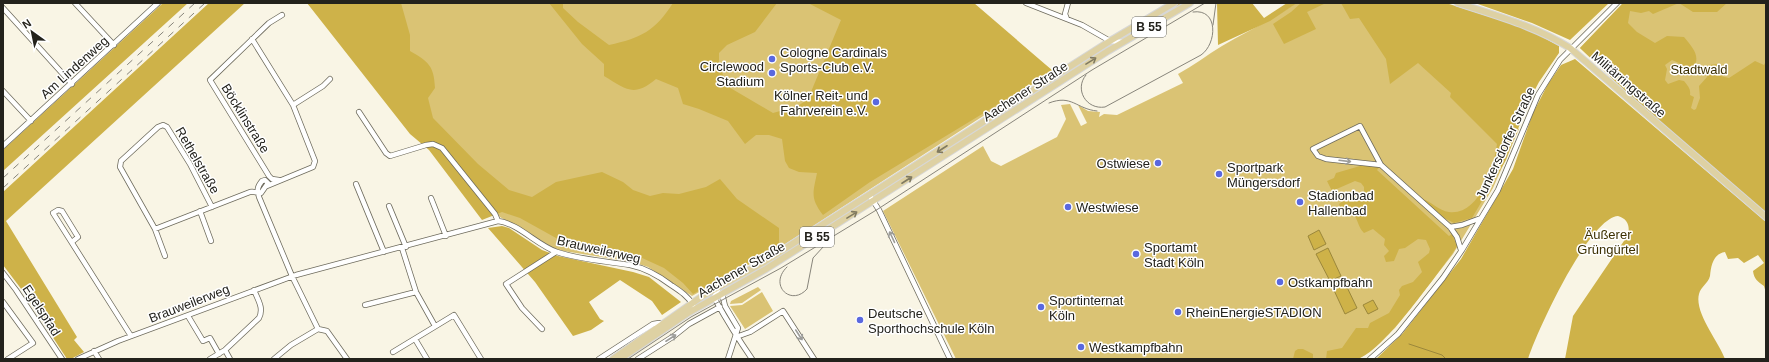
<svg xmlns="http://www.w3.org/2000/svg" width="1769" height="362" font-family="Arial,sans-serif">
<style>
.green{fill:#dac374}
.forest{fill:#ceb249}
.water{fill:#ceb248;stroke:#9b873b}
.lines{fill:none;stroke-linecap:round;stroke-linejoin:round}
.stream{stroke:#9b873b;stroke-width:1}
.minor-casing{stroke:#6e6b5d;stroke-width:6}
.major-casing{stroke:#d7d7d6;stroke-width:8}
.minor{stroke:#fff;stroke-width:4.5}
.major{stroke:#ded1a3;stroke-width:6}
.tram{stroke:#88857b;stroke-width:1}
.rail{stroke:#88857b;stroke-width:1;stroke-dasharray:7 7;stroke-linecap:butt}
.oneway{stroke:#807a60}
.oneway2{stroke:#9c9c99}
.poi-dot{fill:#5a68df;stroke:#fff;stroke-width:1.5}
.labels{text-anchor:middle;stroke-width:3;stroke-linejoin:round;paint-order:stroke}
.shield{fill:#fff;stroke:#656460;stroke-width:1}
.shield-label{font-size:12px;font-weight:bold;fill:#23221c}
.poi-label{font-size:13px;fill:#23221c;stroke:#fff;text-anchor:start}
.street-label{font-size:13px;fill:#23221c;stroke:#fff}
.park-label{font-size:13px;fill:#3c3002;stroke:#fff}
</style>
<rect width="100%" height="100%" fill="#f9f5e5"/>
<path class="green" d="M307 3H973L1027 51 1053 71 779 248 692 296 648 267 633 262 557 250 500 217 443 148Z
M1180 3H1185L1121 40H1118Z
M1296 3H1367L1486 106 1519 129 1493 188 1453 254 1395 328 1365 355 1358 359H956L883 211 983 146 991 161 1001 166 1057 137 1066 119 1061 105 1070 104 1081 126 1087 123 1078 105 1088 111 1100 112 1099 117 1104 114 1117 115 1183 83 1178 74C1193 66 1207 55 1222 46 1247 31 1272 20 1296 3Z
M1623 3H1766V214L1669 132 1580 48Z
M970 133 972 136 875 197 874 195Z
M865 201 866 203 766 267 764 265Z
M758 287 761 290 742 303 730 304 731 301Z
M762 292 773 311 745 329 730 306 742 305Z"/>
<path class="forest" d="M163 3H188L3 171V150Z
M209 3H245L6 221 77 337 74 340 84 352 71 359H67L22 290 3 265V192Z
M307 3H401L410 35V51C429 62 434 66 435 88L428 98 433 118 478 164 509 190 532 197 556 182 602 172 623 182 633 190 650 196 663 193 679 194 706 187 720 179 737 199 779 228V248L693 294 683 283 664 268 640 257 609 249 565 243 520 218 502 212 482 220 429 150 410 134Z
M549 3H563V8L578 22 609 45C641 38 655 31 673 3H777L755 32 727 45 719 53V64L727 86 773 113 798 106 808 99 841 20 808 3H974L1053 71 870 182 823 215C810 198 813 193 817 173L799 172 789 168 785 161 782 139 769 135H756L745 144 728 121 699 109 683 104 678 88 656 79C633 98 626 89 604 76V64L582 44Z
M1217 3H1252L1264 18 1287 3H1297L1270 21 1218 45Z
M1301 3H1326L1307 12 1316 29 1284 44 1273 24 1291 12Z
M1341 3H1446L1528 29 1559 46V53L1539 82 1528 103 1506 160 1472 218 1454 223 1438 215 1422 199C1431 201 1439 211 1449 212 1480 216 1494 166 1497 144L1450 97 1451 93 1418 63 1390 84 1386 59 1359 18 1350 19Z
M1475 3H1609L1570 40 1532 23Z
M1623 3H1727L1717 12H1693L1679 3 1653 14 1649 11 1641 13 1630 11 1628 23 1637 32 1655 43 1667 36 1684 37C1693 48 1702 57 1692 70L1685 71 1679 63 1672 60 1665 65 1667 69 1665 80 1668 84 1679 80 1684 81C1688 86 1691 89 1690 95L1694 97 1691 108 1694 110 1696 109 1700 98 1699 86 1707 77 1709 65 1717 64 1719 69 1717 75 1729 78 1755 61 1764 65 1766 61V214L1669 132 1580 48Z
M1575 59 1766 222V293L1764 286C1758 282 1754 279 1753 271L1764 263 1758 255 1744 263 1738 258 1728 259 1725 252C1713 254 1711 266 1710 276 1708 284 1701 286 1699 294 1694 313 1719 342 1725 359H1565L1573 316 1628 235C1630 226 1628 219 1618 216 1589 218 1537 331 1528 359H1376L1403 333 1461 259 1513 169 1533 113 1548 84 1561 65Z
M1360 166H1380L1377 170 1449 236 1452 234 1457 246 1452 254C1435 276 1381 355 1356 359 1347 361 1335 359 1326 359L1327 351 1342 348 1356 328H1368L1370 323 1389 313 1400 295 1399 290 1402 286 1413 282 1422 272 1418 262 1429 253 1430 249 1426 240 1418 239 1405 248 1399 249 1394 261 1386 262 1384 256 1389 251 1384 245 1385 239 1373 229 1364 233C1358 227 1359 222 1354 215L1349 216 1341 209 1339 204 1347 198 1364 192V187L1361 183 1355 181 1332 191 1327 181 1334 178 1336 173Z
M502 226 509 228 542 250 558 256 633 272 649 277 681 302 662 315 652 301 620 280 589 302 600 319 604 321 591 330 573 336 535 282 488 228Z
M1298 349H1303L1313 354V359H1293L1295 351Z"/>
<path class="water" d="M1319 230 1326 244 1314 250 1308 236Z
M1328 248 1341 276 1330 281 1316 254Z
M1344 281 1357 308 1345 314 1332 286Z
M1373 300 1378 309 1368 314 1363 305Z"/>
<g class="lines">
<path class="stream" d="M1409 344 1442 355 1446 359"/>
<g class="minor-casing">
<path id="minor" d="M75 3 114 45
M1026 3 1082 25 1110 41 1123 42
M3 8 72 84
M1067 19 1065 14 1068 3
M252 39 293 105 315 161 313 167 267 186
M3 91 31 121
M293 105 323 86 330 79
M359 112 386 153 390 156 426 145 433 144 442 148 495 214 498 221
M3 146 158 3
M1381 165 1326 159 1318 156 1313 149 1360 126 1381 165 1450 227 1457 237 1461 250
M279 180 272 179 269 176 210 80 269 23 282 15
M356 184 384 252
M870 196 879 210 950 359
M431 198 446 236
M389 206 406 247
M200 211 211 241
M1450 227 1462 225 1481 218
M155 229 250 192C254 191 257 193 261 193L268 183 265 180 262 181C257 187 257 190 259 197L292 276 318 329
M72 242 78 237 62 211 58 210 53 213 131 336
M402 248 416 292 435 326
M165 256 155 229 120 167 121 161 158 127 163 125 167 127 190 164 212 207
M3 273 16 290 62 359
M719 287 714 298 716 301C727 321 739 340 752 359
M722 293 725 306 738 328 728 359
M3 302 33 343 8 359
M365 305 416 292
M188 316 203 341 210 338 219 354
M542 329 522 308 506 284 556 252
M736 337 750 332 783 311 814 359
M415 339 427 359
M225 350 230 359
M94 351 99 359
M393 352 454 315 481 359
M78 359 118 341 296 275 498 221C518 223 538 246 557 252 581 260 606 261 630 265 645 268 659 276 671 285 680 291 688 296 693 305
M210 359 225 350 259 318C264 308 258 300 254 290
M274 359 291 345 318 329 327 331 347 359
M599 359 653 324 659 323 661 326
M638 359 674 336 689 324 720 307
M1370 359 1398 334 1443 278 1462 250 1498 190 1538 95 1560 60 1617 3"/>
</g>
<g class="major-casing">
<path id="major" d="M1458 3C1497 16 1535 26 1570 48L1766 217
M613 359 704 295 764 262 1110 41 1174 3
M620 359 688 313 766 269 1108 51 1190 3"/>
</g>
<use href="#minor" class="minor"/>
<use href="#major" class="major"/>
<path class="tram" d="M1213 25 1216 3
M1086 75C1074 89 1086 110 1105 107L1201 55C1217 44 1219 8 1193 12
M1049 103C1072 94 1076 109 1097 111
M787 267C768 285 791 307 807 289L813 258 824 246
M628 359 691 317 781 268 878 209 1092 70 1205 3"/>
<path class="rail" d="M3 178 195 3
M3 188 205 3"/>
</g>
<defs><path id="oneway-shaft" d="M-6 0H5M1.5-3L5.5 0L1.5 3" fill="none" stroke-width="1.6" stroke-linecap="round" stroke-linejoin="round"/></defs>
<g class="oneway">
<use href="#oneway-shaft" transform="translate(1091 61) rotate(-32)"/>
<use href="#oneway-shaft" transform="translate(942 149) rotate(147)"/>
<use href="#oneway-shaft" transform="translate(907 180) rotate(-33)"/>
<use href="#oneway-shaft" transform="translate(852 215) rotate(-32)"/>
</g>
<g class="oneway2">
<use href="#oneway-shaft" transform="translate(1345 161) rotate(7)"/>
<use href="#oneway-shaft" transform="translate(892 237) rotate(-115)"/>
<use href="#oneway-shaft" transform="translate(799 335) rotate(57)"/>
<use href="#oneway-shaft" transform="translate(671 338) rotate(-33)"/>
</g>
<g class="poi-dot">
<circle cx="772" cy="59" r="4"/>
<circle cx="772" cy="73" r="4"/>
<circle cx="876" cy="102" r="4"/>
<circle cx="1158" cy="163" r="4"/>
<circle cx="1219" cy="174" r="4"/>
<circle cx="1300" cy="202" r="4"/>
<circle cx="1068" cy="207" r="4"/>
<circle cx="1136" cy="254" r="4"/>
<circle cx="1280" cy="282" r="4"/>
<circle cx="1041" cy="307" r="4"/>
<circle cx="1178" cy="312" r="4"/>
<circle cx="860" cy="320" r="4"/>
<circle cx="1081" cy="347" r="4"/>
</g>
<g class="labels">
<g class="shield">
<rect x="1132" y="17" width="34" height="20" rx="3"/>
<rect x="800" y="227" width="34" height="20" rx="3"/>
</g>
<g class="shield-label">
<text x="1149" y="31">B 55</text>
<text x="817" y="241">B 55</text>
</g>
<g class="poi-label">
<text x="780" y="57">Cologne Cardinals<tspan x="780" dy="15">Sports-Club e.V.</tspan></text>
<text x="764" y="71" text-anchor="end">Circlewood<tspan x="764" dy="15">Stadium</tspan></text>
<text x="868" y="100" text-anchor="end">Kölner Reit- und<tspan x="868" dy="15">Fahrverein e.V.</tspan></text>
<text x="1150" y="168" text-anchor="end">Ostwiese</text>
<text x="1227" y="172">Sportpark<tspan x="1227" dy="15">Müngersdorf</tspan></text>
<text x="1308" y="200">Stadionbad<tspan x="1308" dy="15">Hallenbad</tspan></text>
<text x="1076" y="212">Westwiese</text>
<text x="1144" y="252">Sportamt<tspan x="1144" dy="15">Stadt Köln</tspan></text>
<text x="1288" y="287">Ostkampfbahn</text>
<text x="1049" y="305">Sportinternat<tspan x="1049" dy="15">Köln</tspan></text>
<text x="1186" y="317">RheinEnergieSTADION</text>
<text x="868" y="318">Deutsche<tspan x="868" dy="15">Sporthochschule Köln</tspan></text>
<text x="1089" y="352">Westkampfbahn</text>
</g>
<g class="street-label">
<text transform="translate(74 67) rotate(-42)" y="5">Am Lindenweg</text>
<text transform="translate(1629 84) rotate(41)" y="5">Militärringstraße</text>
<text transform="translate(1025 91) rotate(-33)" y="5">Aachener Straße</text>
<text transform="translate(246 118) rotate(58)" y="5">Böcklinstraße</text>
<text transform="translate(1505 143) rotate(-65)" y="5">Junkersdorfer Straße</text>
<text transform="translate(198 160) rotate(60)" y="5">Rethelstraße</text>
<text transform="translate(599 249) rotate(13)" y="5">Brauweilerweg</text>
<text transform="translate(741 269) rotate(-30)" y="5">Aachener Straße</text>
<text transform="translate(189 303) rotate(-21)" y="5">Brauweilerweg</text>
<text transform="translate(42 310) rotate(57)" y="5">Egelspfad</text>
</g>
<g class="park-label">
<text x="1699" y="74">Stadtwald</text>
<text x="1608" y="239">Äußerer<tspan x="1608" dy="15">Grüngürtel</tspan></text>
</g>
</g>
<rect width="1769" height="362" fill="none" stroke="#23221c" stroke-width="8"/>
<g transform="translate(32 32) rotate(327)" stroke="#ffffff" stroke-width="3" paint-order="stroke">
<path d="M0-3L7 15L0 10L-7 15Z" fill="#23221c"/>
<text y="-6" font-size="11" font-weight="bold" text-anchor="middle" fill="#23221c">N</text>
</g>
</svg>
